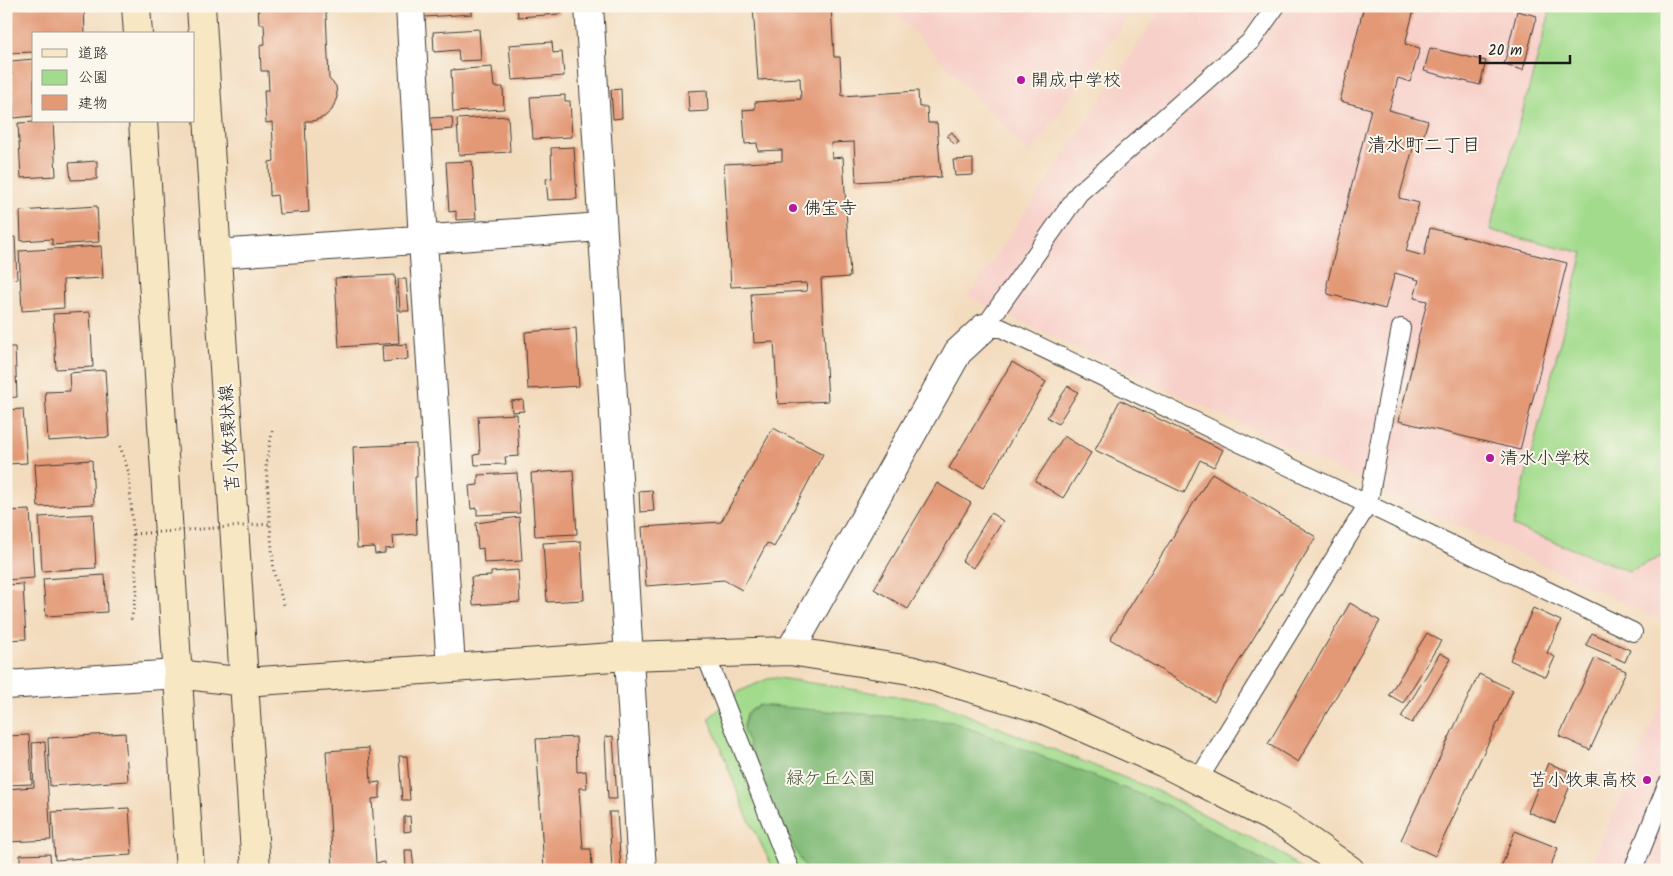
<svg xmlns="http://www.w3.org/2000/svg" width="1673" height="876" font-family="Kalam,'Klee One',sans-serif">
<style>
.built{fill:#f7d0c9}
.green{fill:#a3db8d;stroke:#607c54}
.forest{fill:#82bb78;stroke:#4f6c4a}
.building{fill:#e39876}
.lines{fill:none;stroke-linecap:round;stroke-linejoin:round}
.lane-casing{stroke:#3c3934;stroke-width:20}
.street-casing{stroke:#3c3934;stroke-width:30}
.secondary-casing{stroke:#3c3934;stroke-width:30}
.path{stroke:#3c3934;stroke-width:3;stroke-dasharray:1 4;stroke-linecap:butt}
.lane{stroke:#fff;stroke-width:18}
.street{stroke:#fff;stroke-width:28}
.secondary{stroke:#f8e7c3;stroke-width:28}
.path-bridge{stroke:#3c3934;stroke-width:3;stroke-dasharray:1 4;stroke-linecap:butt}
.poi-dot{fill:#b5179e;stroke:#fbf7ec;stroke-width:2}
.labels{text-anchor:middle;stroke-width:4;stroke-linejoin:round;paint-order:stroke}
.poi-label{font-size:18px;fill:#1c1c1c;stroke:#fbf7ec;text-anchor:start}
.street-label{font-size:18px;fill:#1c1c1c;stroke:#fbf7ec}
.park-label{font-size:18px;fill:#44553e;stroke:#fbf7ec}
.neighbourhood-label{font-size:19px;fill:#1c1c1c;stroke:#fbf7ec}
</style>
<rect width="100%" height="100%" fill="#fbf7ec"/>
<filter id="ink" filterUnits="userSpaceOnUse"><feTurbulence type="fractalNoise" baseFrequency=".02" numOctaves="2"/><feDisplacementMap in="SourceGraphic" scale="10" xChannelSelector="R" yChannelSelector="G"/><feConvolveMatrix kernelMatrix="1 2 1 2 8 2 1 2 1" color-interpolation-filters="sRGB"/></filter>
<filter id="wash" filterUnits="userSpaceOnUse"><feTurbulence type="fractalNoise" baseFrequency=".0096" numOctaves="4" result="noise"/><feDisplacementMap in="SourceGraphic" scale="20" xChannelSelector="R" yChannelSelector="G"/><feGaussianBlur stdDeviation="1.12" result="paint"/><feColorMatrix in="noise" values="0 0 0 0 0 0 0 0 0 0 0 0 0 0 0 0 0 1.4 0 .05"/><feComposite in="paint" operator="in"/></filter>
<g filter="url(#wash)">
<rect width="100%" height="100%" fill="#f3dcbe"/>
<path class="built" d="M889 6H1136L1030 154Z
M1164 6H1667V620L1665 622 968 297Z
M1667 690V870H1588Z"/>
<path class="green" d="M1536 6H1667V554L1629 571 1513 526 1583 253 1490 230 1550 12Z
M772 677 935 702 1155 790 1279 852 1303 870H774L746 814 709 718 740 691Z"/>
<path class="forest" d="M759 705 953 722 1165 804 1280 870H806L770 801 743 729 747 713Z"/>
<g id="blocks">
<path class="building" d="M84 6 85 34H34V52L8 53 6 7Z
M258 6H329L326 13 329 79 336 86 337 97 332 110 324 117 313 121H305L309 212 279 214 277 195 270 196 269 162 274 161 272 122 266 123 264 90H269L268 71H261L260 45 265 44 264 24H259Z
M424 6H472V14L424 17Z
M517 6H560V14L518 17Z
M753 6H831L834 57H840L842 96 918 91 919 107H927L928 123H937L941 177 856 182 854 142 831 143 832 158 843 157 850 277 821 279 828 401 778 404 774 342 754 343 751 294 807 291 806 283 731 287 724 164 782 161V150L758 151 757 143 745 144 743 110 755 109V102L801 99 800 78 758 80Z
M1364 6H1415L1405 44 1420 48 1410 82 1398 78 1389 110 1428 121 1420 147 1414 145 1399 198 1419 203 1406 251 1424 256 1430 228 1567 263 1520 450 1399 421 1427 301 1414 298 1419 280 1395 273 1385 309 1328 294 1327 284 1371 109 1340 101Z
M1517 11 1537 16 1523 70 1504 65Z
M479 29 481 60 459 61 458 50 434 52 433 32Z
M552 42 553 53 562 52 564 76 512 80 509 45Z
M1430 48 1486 61 1480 85 1424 71Z
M34 59V116L14 118 11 61Z
M492 67 494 87H503L504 109 453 112 451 70Z
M621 89 622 118 613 119 611 90Z
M707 90 708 111 689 112 688 91Z
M565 95V101H570L572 137 533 139 530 97Z
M508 116 510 152 459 155 457 119Z
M452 117 453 129 430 131 429 118Z
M53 121 56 176 21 178 18 123Z
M952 132 959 142 955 145 947 136Z
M574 147 577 199 548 200 546 179 552 178 551 148Z
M973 159V175L955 176 953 160Z
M97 161V179L71 180 69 163Z
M472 161 476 219 456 220V211L449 212 446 162Z
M6 185H10L12 216H6Z
M97 206 99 242 52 245V239L21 241 20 211Z
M15 237 17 279 6 280V238Z
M101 246 103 278 63 280 64 308 22 311 19 251Z
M395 275 399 343 339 347 335 278Z
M398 279H406L409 311H400Z
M90 312 93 367 56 369 53 314Z
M576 328 579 386 528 389 525 332Z
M407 344 408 359 383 362 382 346Z
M6 347H15L17 397 6 398Z
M1012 362 1046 382 983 488 949 468Z
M105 370 109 437 48 441 45 392 70 391 69 373Z
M1068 386 1078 392 1058 424 1047 417Z
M523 400 524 411 512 412 511 401Z
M1120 400 1223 450 1214 467 1200 460 1184 493 1095 450Z
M23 409 27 463 6 464V410Z
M517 414 519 456 505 457 506 464 475 465 474 455 480 454 478 416Z
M773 428 823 454 774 547 767 543 742 590 724 580 646 586 642 527 721 522Z
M1064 436 1091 453 1063 498 1035 481Z
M416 444 417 477H415L417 534 393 536 394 548 385 549V553L375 554 374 547 357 548 353 447Z
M92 460 94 504 38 507 35 464Z
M573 470 577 534 535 536 531 473Z
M517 473 520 513 477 515V508L471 509 469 486 478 485V475Z
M1212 473 1316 537 1214 702 1110 639Z
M937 483 971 503 908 609 874 589Z
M652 490 654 511 640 512 639 491Z
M30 510 34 578 6 580V511Z
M991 513 1003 521 973 568 962 561Z
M93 514 96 568 42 571 39 517Z
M519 517 522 561 484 563 483 548 478 549 476 523Z
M581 541 584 600 547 602 543 543Z
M518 570 520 602 473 605 471 577 491 576V572Z
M105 575 107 612 46 616 43 579Z
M23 584 26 639 6 640V585Z
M1350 603 1380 621 1298 762 1268 744Z
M1533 608 1561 621 1547 653 1555 657 1546 677 1510 660Z
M1427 633 1441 641 1403 703 1389 695Z
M1592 633 1630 650 1625 662 1586 645Z
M1440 653 1451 659 1412 723 1401 717Z
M1595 658 1626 671 1590 750 1559 736Z
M1479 674 1513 690 1435 856 1401 840Z
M125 733 128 781 50 786 48 738Z
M29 735 32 784 6 785V736Z
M613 736 617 799H608L605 737Z
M576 737 577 772 586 771 587 788H579L583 849H591L592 866H585V870H544L536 739Z
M45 742 51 840 8 842 6 789 34 787 32 743Z
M369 748 371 783 380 782V798L372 799 376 863 385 862V870H333L326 751Z
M399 756H407L410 800H402Z
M1548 763 1568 771 1565 780 1571 783 1555 823 1528 812Z
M129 808 132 855 55 860 52 812Z
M609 812H617L621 870H612Z
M410 816 411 831 404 832V817Z
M1515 831 1558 848 1549 870H1500Z
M6 849H11L12 870H6Z
M405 850H412L414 870H406Z
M50 854 51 870H20V855Z"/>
</g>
</g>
<g filter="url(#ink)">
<use href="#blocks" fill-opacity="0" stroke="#3c3934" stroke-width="1"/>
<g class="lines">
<g class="lane-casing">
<path id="lane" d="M984 328H1001L1633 632
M984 328 1079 193 1252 40 1276 6
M705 653 790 870
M1198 780 1368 504 1401 328
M1633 870 1667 785"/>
</g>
<g class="street-casing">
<path id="street" d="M410 6 423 241 451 667
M589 6 642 870
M217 254 602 227
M790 651 958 352 984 328
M6 685 178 674"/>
</g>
<g class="secondary-casing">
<path id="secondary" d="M136 6 138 34
M201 6 256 870
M143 121 190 870
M178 674 245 682 628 656 790 651 910 670 1042 709 1164 763 1288 826 1350 870"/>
</g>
<path class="path" d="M272 431 266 465 270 524 274 573 284 605
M120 446 129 473 137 591 131 621"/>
<use href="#lane" class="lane"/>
<use href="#street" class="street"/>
<use href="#secondary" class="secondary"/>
<path class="path-bridge" d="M133 534 270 524"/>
</g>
</g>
<g class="poi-dot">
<circle cx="1021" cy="80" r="5"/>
<circle cx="793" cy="208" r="5"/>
<circle cx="1490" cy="458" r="5"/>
<circle cx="1647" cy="780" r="5"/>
</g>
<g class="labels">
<g class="poi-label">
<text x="1031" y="86">開成中学校</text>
<text x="803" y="214">佛宝寺</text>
<text x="1500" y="464">清水小学校</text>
<text x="1637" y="786" text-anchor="end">苫小牧東高校</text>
</g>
<g class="street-label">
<text transform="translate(229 438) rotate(-94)" y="6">苫小牧環状線</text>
</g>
<g class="park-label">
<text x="831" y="784">緑ケ丘公園</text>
</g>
<g class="neighbourhood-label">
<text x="1424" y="151">清水町二丁目</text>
</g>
</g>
<rect width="1673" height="876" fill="none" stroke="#fbf7ec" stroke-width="25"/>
<rect x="32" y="32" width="162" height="90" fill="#fbf7ec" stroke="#a29f99"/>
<rect x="42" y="49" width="25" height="8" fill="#f8e7c3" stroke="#a29f99"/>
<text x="78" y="58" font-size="15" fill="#1c1c1c">道路</text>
<rect x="42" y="70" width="25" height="15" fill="#a3db8d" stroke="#a29f99"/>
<text x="78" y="82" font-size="15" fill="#1c1c1c">公園</text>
<rect x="42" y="95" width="25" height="15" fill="#e39876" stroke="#a29f99"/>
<text x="78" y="108" font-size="15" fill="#1c1c1c">建物</text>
<path d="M1480 55v8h90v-8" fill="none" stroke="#1c1c1c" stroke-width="2.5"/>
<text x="1488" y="55" font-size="15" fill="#1c1c1c" stroke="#fbf7ec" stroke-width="4" paint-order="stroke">20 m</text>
</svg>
